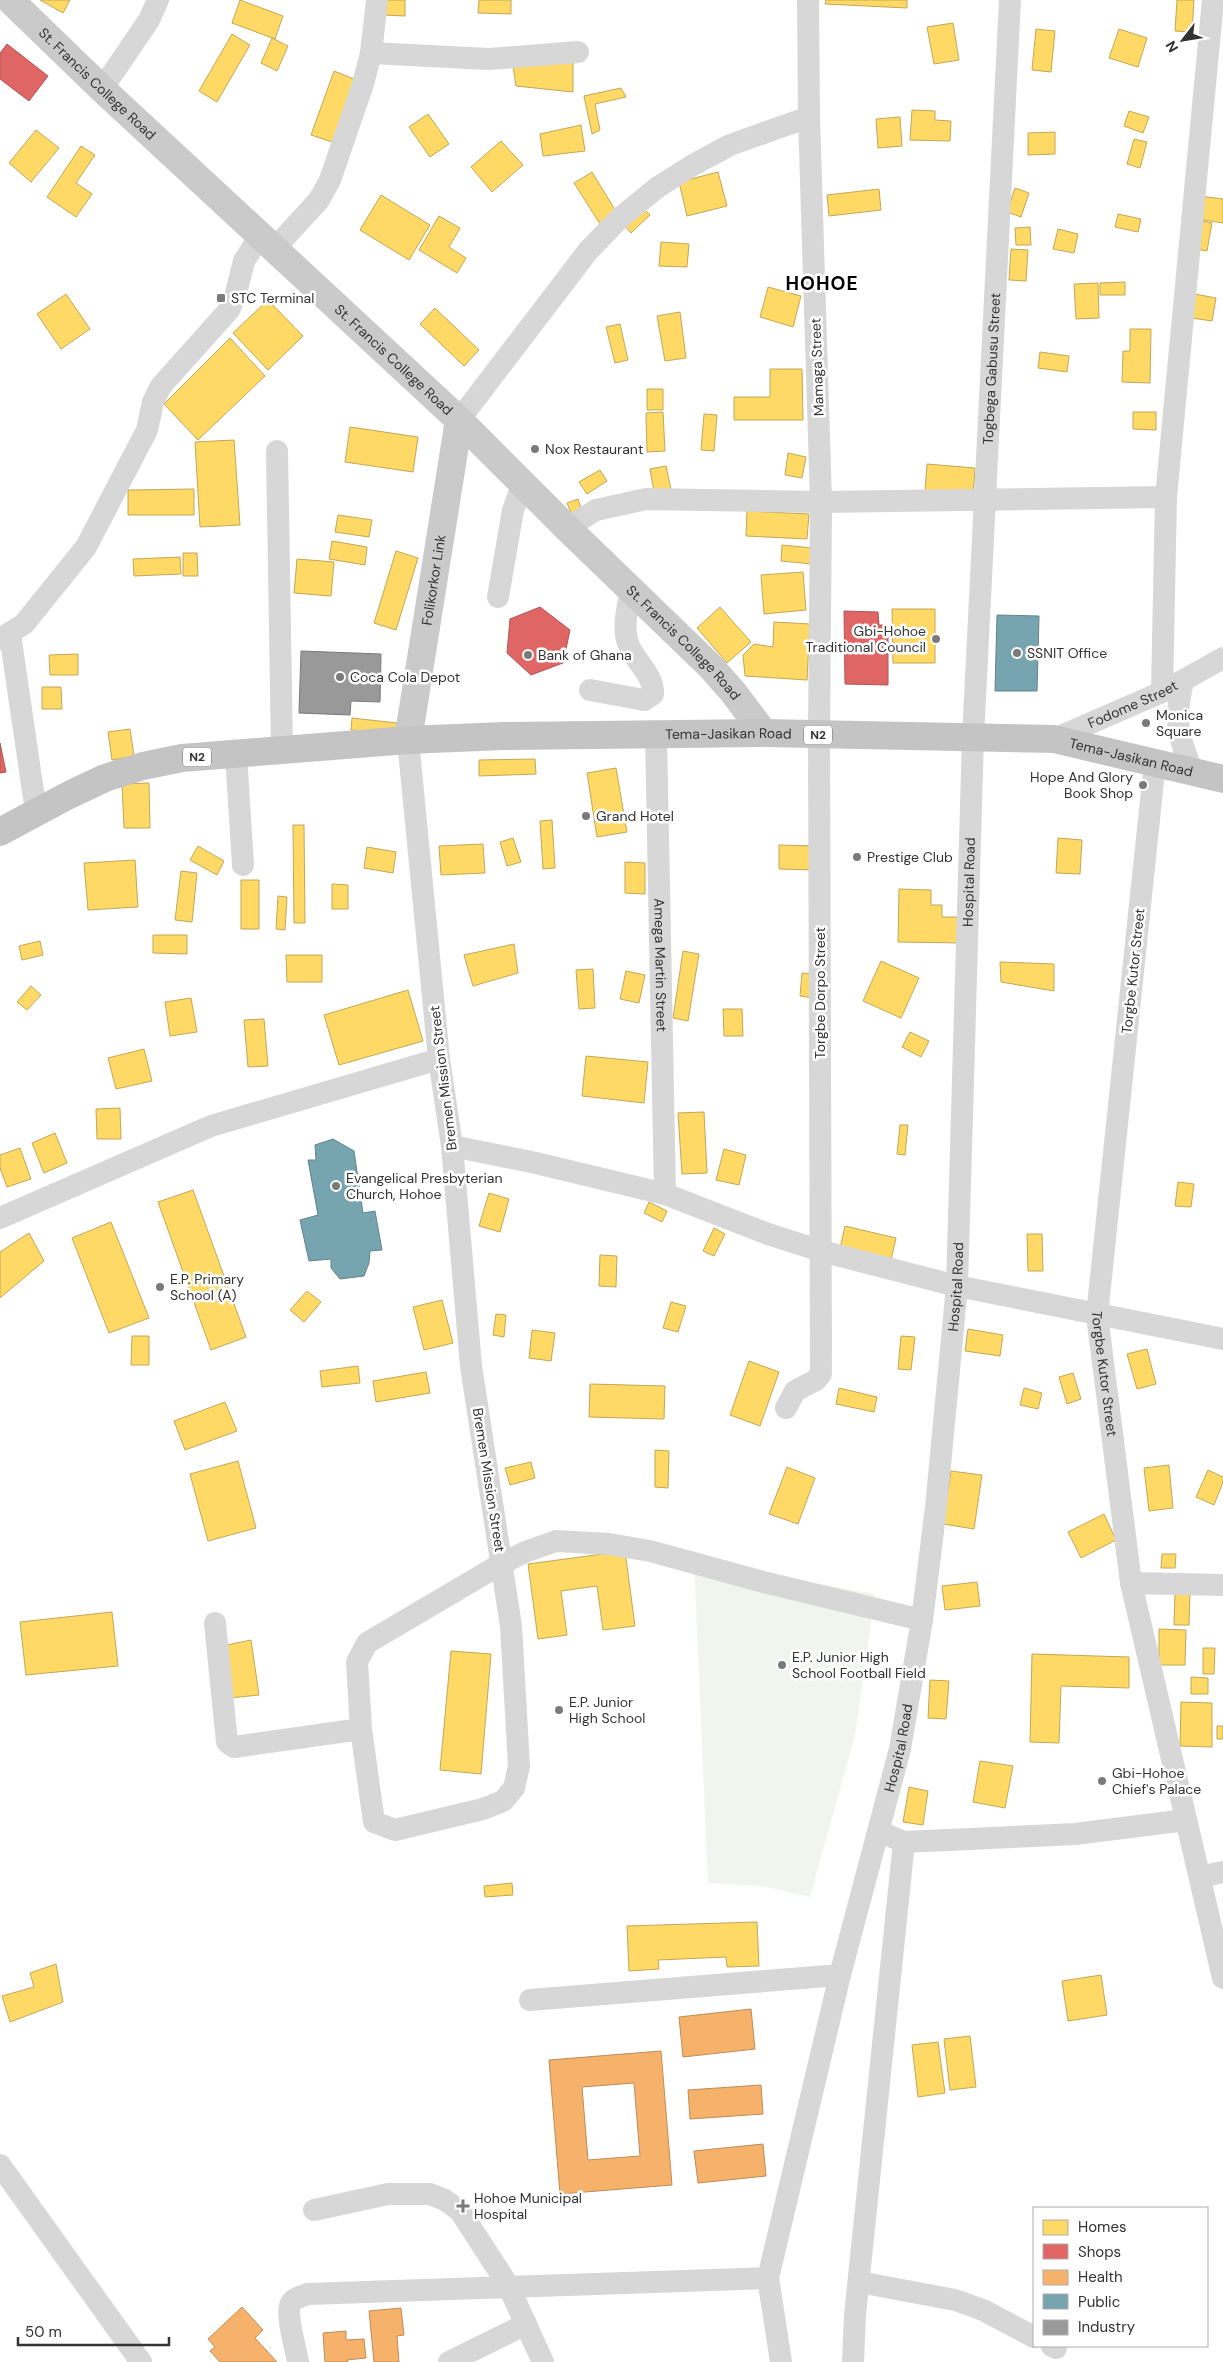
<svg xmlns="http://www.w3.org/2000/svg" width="1223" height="2362" font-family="'DM Sans',sans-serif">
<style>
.green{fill:#f1f5ed}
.homes{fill:#ffd966;stroke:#c2a757}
.shops{fill:#e06666;stroke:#ac5757}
.health{fill:#f6b26b;stroke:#bc8c5a;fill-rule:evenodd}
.public{fill:#76a5af;stroke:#62838a}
.industry{fill:#999;stroke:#7a7a7a}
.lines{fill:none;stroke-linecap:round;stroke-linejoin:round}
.minor{stroke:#d7d7d7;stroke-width:22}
.major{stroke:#cacaca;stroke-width:28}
.highway{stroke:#c4c4c4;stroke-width:28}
.poi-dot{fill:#7a7a7a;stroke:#fff;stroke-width:2}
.labels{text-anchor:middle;stroke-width:5;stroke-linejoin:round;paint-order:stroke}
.shield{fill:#fff;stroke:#707070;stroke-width:1}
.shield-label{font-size:12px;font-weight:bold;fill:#333}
.street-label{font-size:14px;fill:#333;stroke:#fff}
.poi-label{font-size:14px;fill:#333;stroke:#fff;text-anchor:start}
.district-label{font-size:19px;font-weight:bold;letter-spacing:1px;fill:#000;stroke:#fff}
</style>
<rect width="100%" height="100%" fill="#fff"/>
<path class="green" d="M694 1561 875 1594 855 1735 810 1897 762 1886 708 1883Z"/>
<path class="homes" d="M40 0H70L63 13Z
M240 0 283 16 275 39 232 23Z
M385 0H405V16L384 15Z
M479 0H511V14L478 13Z
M826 0H907V8L825 4Z
M1177 0H1194L1192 32 1175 31Z
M953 23 959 60 934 64 927 27Z
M1036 29 1055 31 1051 72 1032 70Z
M1119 29 1147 38 1138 67 1109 58Z
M232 34 250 45 217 102 199 91Z
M272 38 288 46 277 71 261 63Z
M573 62V92L516 86 513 66Z
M334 71 359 81 335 143 311 135Z
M621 88 626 97 595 104 600 130 592 134 584 96Z
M912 110 935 111V120L951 121 950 141 910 140Z
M1129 111 1149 117 1143 133 1124 126Z
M428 114 449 144 430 157 409 127Z
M900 117 902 146 878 148 876 119Z
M581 125 585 151 543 156 540 134Z
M36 130 59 148 31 182 9 163Z
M1055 132V154L1028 155V133Z
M1134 139 1147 142 1140 168 1127 164Z
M501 141 523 165 492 192 471 167Z
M81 146 95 155 76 183 92 194 76 217 47 197Z
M592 172 617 213 600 224 574 183Z
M718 172 727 206 687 216 679 182Z
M1015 188 1029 193 1021 217 1007 212Z
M879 189 881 210 829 216 827 195Z
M381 195 430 225 409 260 360 230Z
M1200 196 1223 199V223L1197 219Z
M643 208 650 215 631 233 624 225Z
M1118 214 1141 219 1138 232 1115 227Z
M439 216 460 228 449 247 466 258 457 273 419 250Z
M1196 220 1212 223 1207 251 1191 248Z
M1030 227 1031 245H1016L1015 228Z
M1058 229 1078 234 1074 253 1053 249Z
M661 242 689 244 687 267 659 266Z
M1011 249 1028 250 1026 281 1009 280Z
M1125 282V295H1100V283Z
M1098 283 1099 318 1076 319 1074 284Z
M768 287 801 296 793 327 760 317Z
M1189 293 1216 298 1212 321 1185 317Z
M66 294 90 329 61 349 37 314Z
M268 300 303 336 268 370 233 333Z
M435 308 479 350 464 366 420 324Z
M680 312 686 358 665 361 657 316Z
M620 324 628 360 615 363 606 327Z
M1130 329H1151L1150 383 1122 382 1123 351H1130Z
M230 338 265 376 198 440 164 404Z
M1040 352 1069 356 1067 372 1038 368Z
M770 369H802L803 420H734V397H770Z
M647 389H663V410H647Z
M663 412 665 451 647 452 646 413Z
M1133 412H1156V430L1133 429Z
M704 414 717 415 714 451 701 450Z
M350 427 418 437 413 472 345 462Z
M234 440 240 525 200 527 195 442Z
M788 453 806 457 802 478 785 475Z
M927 464 975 468 973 496 925 491Z
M666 466 672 494 655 497 650 469Z
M600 470 607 481 587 494 579 482Z
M194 489V515H128V490Z
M578 499 583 514 573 518 567 503Z
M747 511 809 514 807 539 746 536Z
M338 515 372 520 369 537 335 532Z
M332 541 367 547 365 565 329 559Z
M782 545 813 548 812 564 781 561Z
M396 551 418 558 396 630 374 623Z
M183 553H197L198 576H183Z
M180 557 181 574 134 576 133 559Z
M297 559 334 562 331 596 294 593Z
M803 572 806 610 764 614 761 575Z
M720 607 751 642 727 663 697 628Z
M892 609H935V663H893Z
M774 622 810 624 807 680 745 676 743 655 754 644 773 647Z
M78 654V675H50L49 655Z
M42 687H61L62 709H42Z
M352 718 397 723 396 734 351 730Z
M130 729 134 756 112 760 108 732Z
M535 759 536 774 479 776V760Z
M616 768 627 832 597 837 587 773Z
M149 783 150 828H124L122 784Z
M552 820 555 868 543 869 540 821Z
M293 825H304L305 923H294Z
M513 838 521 862 507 866 500 842Z
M1058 838 1082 840 1080 874 1056 873Z
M483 844 485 873 441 875 439 846Z
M779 845 815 846V870L779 869Z
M198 846 224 861 217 875 190 860Z
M367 847 396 852 393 873 364 868Z
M135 860 138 907 88 910 84 863Z
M625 862 645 863V894L625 893Z
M181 871 197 873 192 922 175 920Z
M241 880H259V929H241Z
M332 884 348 885V909H332Z
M899 889 931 890V905H942V917H962L961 943 898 942Z
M278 896 287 897 285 930 276 929Z
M153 935H187V954L153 953Z
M40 941 43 955 22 960 19 946Z
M514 944 518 973 473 986 464 955Z
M683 951 699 954 688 1021 673 1018Z
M286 955H322V982H287Z
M881 961 919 978 901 1018 863 1001Z
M1000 962 1054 964V991L1001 982Z
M593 969 595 1008 579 1009 576 970Z
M626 971 645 975 639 1003 620 999Z
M802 973 815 974 813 998 800 996Z
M31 986 41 995 27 1010 17 1002Z
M408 990 423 1041 339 1065 324 1015Z
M191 998 197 1032 170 1036 165 1002Z
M723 1009H742L743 1036H724Z
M264 1019 268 1066 248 1067 244 1020Z
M910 1032 929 1041 921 1057 902 1047Z
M144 1049 152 1081 116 1089 108 1058Z
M586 1056 648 1062 644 1103 582 1096Z
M120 1108 121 1139H97L96 1109Z
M704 1112 707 1173 682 1174 678 1113Z
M900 1125H908L905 1155 897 1154Z
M55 1133 67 1163 44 1173 32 1143Z
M20 1148 31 1179 7 1187 0 1168V1155Z
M724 1149 746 1155 739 1185 716 1180Z
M1178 1182 1194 1184 1191 1207 1175 1206Z
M193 1190 246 1337 211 1350 158 1202Z
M489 1193 509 1199 500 1232 479 1226Z
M649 1202 667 1211 662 1222 644 1213Z
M111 1222 149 1318 109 1333 72 1238Z
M845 1226 896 1238 891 1260 840 1248Z
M714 1228 725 1234 714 1256 703 1251Z
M29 1233 44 1261 0 1298V1252Z
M1027 1234H1042L1043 1271H1028Z
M600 1255 617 1256 616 1287 599 1286Z
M307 1291 321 1302 304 1322 290 1310Z
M442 1300 453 1343 424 1350 413 1307Z
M671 1302 686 1306 678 1332 663 1328Z
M496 1314 506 1315 504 1337 493 1335Z
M968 1329 1003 1335 1000 1356 965 1351Z
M532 1330 555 1333 551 1361 529 1358Z
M132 1336H149V1365H131Z
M901 1336 915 1337 911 1370 898 1369Z
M1147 1349 1156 1384 1137 1389 1127 1354Z
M749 1361 779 1372 760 1426 730 1415Z
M358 1366 360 1383 322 1387 320 1371Z
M426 1372 430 1393 376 1402 373 1381Z
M1073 1373 1081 1399 1067 1404 1059 1377Z
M590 1384 665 1386 664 1419 589 1417Z
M839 1388 877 1397 874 1412 836 1404Z
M1024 1388 1042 1393 1038 1409 1020 1405Z
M225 1402 237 1431 185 1450 174 1421Z
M655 1450 669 1451 668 1488 655 1487Z
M238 1461 256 1528 208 1541 190 1474Z
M531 1462 535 1478 510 1485 505 1468Z
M1169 1465 1173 1508 1149 1511 1144 1468Z
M787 1467 815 1478 798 1524 769 1514Z
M1208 1470 1223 1477V1482L1214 1505 1196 1497Z
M951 1471 982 1475 974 1529 943 1524Z
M1104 1514 1116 1540 1081 1558 1068 1532Z
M625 1551 635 1626 603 1630 597 1586 561 1591 567 1635 538 1639 528 1564Z
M1162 1554H1176L1175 1568H1161Z
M977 1582 980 1606 945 1610 942 1586Z
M1175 1592H1190L1189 1625H1174Z
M112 1612 118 1666 26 1675 20 1622Z
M1159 1629 1186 1630 1185 1665H1159Z
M251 1640 259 1695 230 1698 222 1646Z
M1203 1648H1215L1214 1674H1203Z
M451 1651 491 1654 481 1774 440 1770Z
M1032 1654 1129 1657V1688L1061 1686 1059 1743 1030 1742Z
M1191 1677 1208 1678V1694H1191Z
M930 1680 949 1681 946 1719 928 1718Z
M1181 1702 1212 1703V1747L1180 1746Z
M1217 1726H1223V1739H1217Z
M980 1761 1013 1766 1005 1808 973 1802Z
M909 1787 928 1791 923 1825 903 1822Z
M512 1883 513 1895 485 1897 484 1886Z
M757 1922 759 1966 727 1967 726 1957 658 1960 659 1969 629 1971 627 1926Z
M56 1964 63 2002 10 2022 2 1996 34 1987 30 1973Z
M1101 1975 1107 2015 1068 2021 1062 1981Z
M970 2036 976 2087 950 2090 944 2039Z
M938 2042 945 2093 918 2097 912 2045Z"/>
<path class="shops" d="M7 44 48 76 29 101 0 79V53Z
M540 607 570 630 563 663 531 675 507 653 510 619Z
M844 611 878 612 879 625H888V685L845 684Z
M0 743 6 772 0 773Z"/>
<path class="health" d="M751 2009 755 2049 683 2057 679 2017Z
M661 2051 672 2185 560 2194 549 2060ZM634 2083 640 2156 588 2160 582 2087Z
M761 2085 763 2114 690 2119 688 2090Z
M763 2144 766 2176 698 2183 694 2151Z
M242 2307 263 2330 255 2338 277 2362H220L210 2351 215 2347 208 2339Z
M401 2308 404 2335 397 2336 399 2362H374L369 2311Z
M346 2331V2340L364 2339 366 2358 347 2360 348 2362H325L323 2333Z"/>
<path class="public" d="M997 615 1039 616 1037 691H995Z
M333 1139 354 1151 363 1213 375 1211 382 1250 370 1251 369 1263 364 1276 340 1279 331 1268V1259L309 1261 300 1220 318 1215 308 1160H316L315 1145Z"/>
<path class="industry" d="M301 651 381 654 380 702 351 701 350 715 299 713Z"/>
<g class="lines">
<g class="minor">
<path d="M371 53 489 59 578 52"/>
<path d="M102 89 149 20 158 0"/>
<path d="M274 249 319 200 330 180 363 84 371 53 377 0"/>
<path d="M459 420 588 251 621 217 658 187 693 165 730 145 809 117"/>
<path d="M277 451 282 750"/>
<path d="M567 528 596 510 646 499 821 502 1166 497"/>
<path d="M498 597 513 510 523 483"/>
<path d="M10 634 36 812"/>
<path d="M0 639 24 624 86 547 147 430 153 402 161 386 229 310 235 297 244 261 260 236"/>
<path d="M1183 681C1174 720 1177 734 1192 770"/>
<path d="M590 690 644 700 653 694C654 674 634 661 628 643 622 626 628 607 631 589"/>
<path d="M1162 692 1166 497 1213 0"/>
<path id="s1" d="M656 735 665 1194"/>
<path id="s2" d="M1054 739 1162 692 1223 658"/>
<path d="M236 754 243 865"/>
<path id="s3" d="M1155 762 1097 1315 1131 1583 1223 1978"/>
<path d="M452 1146 536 1163 665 1194 768 1234 821 1251 957 1286 1223 1339"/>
<path d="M0 1218 211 1126 439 1059"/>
<path d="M786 1408 795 1391 816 1380 821 1374 819 735 821 502 809 117 808 0"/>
<path d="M1131 1583 1223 1585"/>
<path d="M215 1623 227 1742 234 1747 361 1729 374 1822 395 1830 483 1809 503 1801 514 1788 519 1766 511 1626 471 1366 452 1146 439 1059 408 740"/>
<path d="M361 1729 357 1662 367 1643 501 1564 525 1552 556 1541 609 1544 650 1551 763 1582 922 1620"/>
<path d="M890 1836 904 1842 1075 1834 1186 1820"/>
<path d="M1200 1877 1223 1872"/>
<path d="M530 2000 840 1975"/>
<path d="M0 2165 141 2362"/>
<path d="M314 2210 388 2194H430L445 2200 460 2211 508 2285 543 2362"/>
<path d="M859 2282 955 2300 983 2310 1034 2337"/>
<path d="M1052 2346 1056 2348"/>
<path d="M298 2362C296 2349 285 2314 291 2303 294 2298 302 2296 308 2294L768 2278"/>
<path d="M449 2362 526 2324"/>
<path id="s4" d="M781 2362 768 2278 840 1975 900 1749 922 1620 936 1507 957 1286 973 737 1010 0"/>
<path d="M853 2362 855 2315 904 1842"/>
</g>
<g class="major">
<path id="s5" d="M10 0 102 89 459 420 567 528 711 667 733 692 764 733"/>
<path id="s6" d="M408 740 459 420"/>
</g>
<path class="highway" id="s7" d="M0 832 69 795 105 778 143 766 182 758 408 740 504 736 764 733 1054 739 1223 779"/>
</g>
<g class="poi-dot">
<rect x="216" y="293" width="10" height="10" rx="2.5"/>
<circle cx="535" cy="449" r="5"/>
<circle cx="936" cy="639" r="5"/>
<circle cx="1017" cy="653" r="5"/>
<circle cx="528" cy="655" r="5"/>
<circle cx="340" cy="677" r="5"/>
<circle cx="1146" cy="723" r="5"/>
<circle cx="1143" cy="785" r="5"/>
<circle cx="586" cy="816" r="5"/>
<circle cx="857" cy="857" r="5"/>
<circle cx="336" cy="1186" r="5"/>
<circle cx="160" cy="1287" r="5"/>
<circle cx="782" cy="1665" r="5"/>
<circle cx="559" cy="1710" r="5"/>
<circle cx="1102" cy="1781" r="5"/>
<path d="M460.5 2198.5h5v5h5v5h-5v5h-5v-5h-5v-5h5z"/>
</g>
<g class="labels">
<g class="shield">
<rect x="804" y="725.5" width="28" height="19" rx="4"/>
<rect x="183" y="747.5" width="28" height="19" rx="4"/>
</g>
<g class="shield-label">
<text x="818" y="739">N2</text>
<text x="197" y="761">N2</text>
</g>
<g class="street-label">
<text dy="5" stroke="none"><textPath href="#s5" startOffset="121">St. Francis College Road</textPath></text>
<text dy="5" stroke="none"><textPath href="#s5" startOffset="526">St. Francis College Road</textPath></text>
<text transform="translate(817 367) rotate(-92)" y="5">Mamaga Street</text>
<text dy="5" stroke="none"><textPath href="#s4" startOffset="2015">Togbega Gabusu Street</textPath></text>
<text dy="5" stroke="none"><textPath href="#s6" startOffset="162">Folikorkor Link</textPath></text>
<text dy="5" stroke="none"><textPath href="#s5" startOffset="931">St. Francis College Road</textPath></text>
<text dy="5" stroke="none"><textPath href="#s2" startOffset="86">Fodome Street</textPath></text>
<text dy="5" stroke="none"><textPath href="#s7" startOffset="745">Tema-Jasikan Road</textPath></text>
<text dy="5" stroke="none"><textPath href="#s7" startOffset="1150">Tema-Jasikan Road</textPath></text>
<text dy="5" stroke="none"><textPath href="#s4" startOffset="1501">Hospital Road</textPath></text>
<text dy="5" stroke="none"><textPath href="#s1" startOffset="230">Amega Martin Street</textPath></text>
<text transform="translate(1133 971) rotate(-84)" y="5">Torgbe Kutor Street</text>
<text transform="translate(820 993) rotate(-90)" y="5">Torgbe Dorpo Street</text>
<text transform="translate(443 1078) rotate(-97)" y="5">Bremen Mission Street</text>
<text dy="5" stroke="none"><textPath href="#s4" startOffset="1096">Hospital Road</textPath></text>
<text dy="5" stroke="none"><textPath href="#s3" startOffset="615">Torgbe Kutor Street</textPath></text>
<text transform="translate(489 1480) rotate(81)" y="5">Bremen Mission Street</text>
<text dy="5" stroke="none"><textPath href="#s4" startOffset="631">Hospital Road</textPath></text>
</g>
<g class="poi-label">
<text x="231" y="303">STC Terminal</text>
<text x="545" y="454">Nox Restaurant</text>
<text x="926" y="636" text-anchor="end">Gbi-Hohoe<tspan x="926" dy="16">Traditional Council</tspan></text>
<text x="1027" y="658">SSNIT Office</text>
<text x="538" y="660">Bank of Ghana</text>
<text x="350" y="682">Coca Cola Depot</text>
<text x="1156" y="720">Monica<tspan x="1156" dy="16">Square</tspan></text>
<text x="1133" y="782" text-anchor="end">Hope And Glory<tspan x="1133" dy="16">Book Shop</tspan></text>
<text x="596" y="821">Grand Hotel</text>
<text x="867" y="862">Prestige Club</text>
<text x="346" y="1183">Evangelical Presbyterian<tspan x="346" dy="16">Church, Hohoe</tspan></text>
<text x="170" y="1284">E.P. Primary<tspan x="170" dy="16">School (A)</tspan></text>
<text x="792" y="1662">E.P. Junior High<tspan x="792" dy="16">School Football Field</tspan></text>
<text x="569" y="1707">E.P. Junior<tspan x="569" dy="16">High School</tspan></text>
<text x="1112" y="1778">Gbi-Hohoe<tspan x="1112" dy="16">Chief's Palace</tspan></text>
<text x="474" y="2203">Hohoe Municipal<tspan x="474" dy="16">Hospital</tspan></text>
</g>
<g class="district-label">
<text x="822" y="290">HOHOE</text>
</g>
</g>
<rect x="1033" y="2207" width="175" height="140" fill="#ffffff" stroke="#adadad"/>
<rect x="1043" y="2220" width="25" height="15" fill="#ffd966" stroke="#adadad"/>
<text x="1078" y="2232" font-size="15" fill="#333333">Homes</text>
<rect x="1043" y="2244" width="25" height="15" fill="#e06666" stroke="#adadad"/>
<text x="1078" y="2257" font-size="15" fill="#333333">Shops</text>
<rect x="1043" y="2270" width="25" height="15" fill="#f6b26b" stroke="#adadad"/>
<text x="1078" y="2282" font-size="15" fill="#333333">Health</text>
<rect x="1043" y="2294" width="25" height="15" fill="#76a5af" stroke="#adadad"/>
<text x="1078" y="2307" font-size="15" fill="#333333">Public</text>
<rect x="1043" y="2320" width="25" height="15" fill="#999999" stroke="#adadad"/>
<text x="1078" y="2332" font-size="15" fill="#333333">Industry</text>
<g transform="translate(1183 40) rotate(239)" stroke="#ffffff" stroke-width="4" paint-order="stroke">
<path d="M0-4L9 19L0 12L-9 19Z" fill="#333333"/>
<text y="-8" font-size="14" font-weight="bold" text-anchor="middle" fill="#333333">N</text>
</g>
<path d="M18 2337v8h151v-8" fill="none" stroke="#333333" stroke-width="2.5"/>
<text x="25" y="2337" font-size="15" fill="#333333" stroke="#ffffff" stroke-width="4" paint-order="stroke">50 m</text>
</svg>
